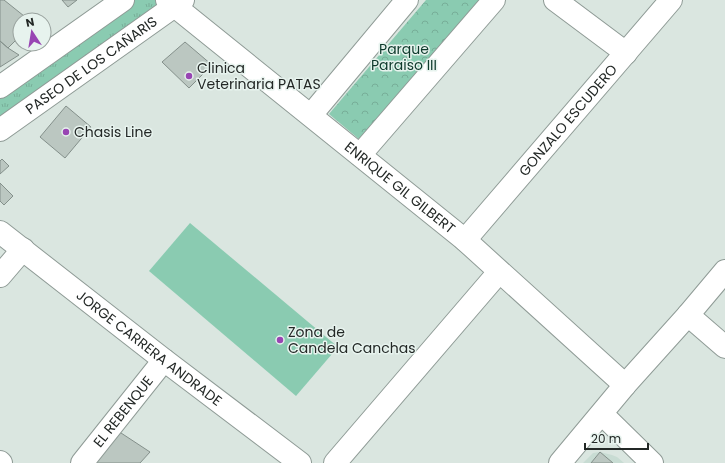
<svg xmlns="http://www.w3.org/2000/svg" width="725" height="463" font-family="Poppins,sans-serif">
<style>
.built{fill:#c8dcd3}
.grass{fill:url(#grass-tufts)}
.park{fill:url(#park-crowns)}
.pitch{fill:#8acbb1}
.building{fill:#bbc7c1;stroke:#84908b}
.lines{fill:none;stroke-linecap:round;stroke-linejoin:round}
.minor-casing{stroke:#8f9b96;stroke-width:24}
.major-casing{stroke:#8f9b96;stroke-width:24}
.minor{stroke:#fff;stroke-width:22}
.major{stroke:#fff;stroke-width:22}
.poi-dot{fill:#9845b3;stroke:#e7f3ee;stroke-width:1.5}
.labels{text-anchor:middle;stroke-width:3;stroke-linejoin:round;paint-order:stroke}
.park-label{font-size:14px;fill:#0e3a2c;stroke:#e7f3ee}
.street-label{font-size:14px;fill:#232826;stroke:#e7f3ee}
.poi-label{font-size:14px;fill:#232826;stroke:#e7f3ee;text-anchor:start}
</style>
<defs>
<pattern id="grass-tufts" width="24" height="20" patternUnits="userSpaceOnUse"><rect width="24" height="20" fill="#8acbb1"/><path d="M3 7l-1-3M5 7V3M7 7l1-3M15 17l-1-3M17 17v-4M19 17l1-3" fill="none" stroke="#77ae98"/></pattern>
<pattern id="park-crowns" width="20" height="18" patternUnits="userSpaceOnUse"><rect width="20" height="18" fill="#8acbb1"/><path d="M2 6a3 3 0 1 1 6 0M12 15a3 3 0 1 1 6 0" fill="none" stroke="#77ae98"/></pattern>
</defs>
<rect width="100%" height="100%" fill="#dae6e0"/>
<path class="built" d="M600 452 612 455 617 457 624 463H583L593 453Z"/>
<path class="grass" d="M130 0H161L168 7 0 126V91Z"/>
<path class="park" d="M426 0H479L360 140 329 114Z"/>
<path class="pitch" d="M190 223 338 347 296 396 149 271Z"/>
<path class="building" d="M0 0H4L29 20H20V36L8 48 0 41Z
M62 0H77L68 7Z
M0 41 8 48 19 55 0 67Z
M185 42 212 65 189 88 162 62Z
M66 106 91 127 65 158 40 137Z
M2 159 9 166 0 174V161Z
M0 183 13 196 4 205 0 201Z
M118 431 150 452 140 463H93Z
M600 452 613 463H591Z"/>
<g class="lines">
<g class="minor-casing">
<g id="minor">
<path id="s1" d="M167 0 465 240 625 385"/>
<path d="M555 0 626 53"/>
<path d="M311 115 407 0"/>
<path d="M360 155 494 0"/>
<path id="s2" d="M0 232 164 360 300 463"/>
<path id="s3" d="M465 240 671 0"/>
<path d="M0 276 23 249"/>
<path d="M688 315 725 347"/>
<path d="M602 414 652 463"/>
<path d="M0 462 1 463"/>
<path id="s4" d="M82 463 164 360"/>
<path d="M335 463 499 272"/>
<path d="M560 463 625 385 688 315 725 271"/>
</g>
</g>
<g class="major-casing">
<g id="major">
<path d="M0 87 123 0"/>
<path id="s5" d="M0 130 183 0"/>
</g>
</g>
<use href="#minor" class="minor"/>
<use href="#major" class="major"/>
</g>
<g class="poi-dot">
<circle cx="189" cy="76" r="4"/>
<circle cx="66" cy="132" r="4"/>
<circle cx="280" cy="340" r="4"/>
</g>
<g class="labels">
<g class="park-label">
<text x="404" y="54">Parque<tspan x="404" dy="16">Paraiso III</tspan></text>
</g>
<g class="street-label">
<text dy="5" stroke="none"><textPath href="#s5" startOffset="112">PASEO DE LOS CAÑARIS</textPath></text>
<text dy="5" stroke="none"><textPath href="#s3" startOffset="158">GONZALO ESCUDERO</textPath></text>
<text dy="5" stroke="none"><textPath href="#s1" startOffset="299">ENRIQUE GIL GILBERT</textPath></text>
<text dy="5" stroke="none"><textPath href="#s2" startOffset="189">JORGE CARRERA ANDRADE</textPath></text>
<text dy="5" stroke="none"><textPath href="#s4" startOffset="66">EL REBENQUE</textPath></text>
</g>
<g class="poi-label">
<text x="197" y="73">Clinica<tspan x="197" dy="16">Veterinaria PATAS</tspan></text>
<text x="74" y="137">Chasis Line</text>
<text x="288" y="337">Zona de<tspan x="288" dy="16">Candela Canchas</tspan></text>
</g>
</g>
<g transform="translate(32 32) rotate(348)"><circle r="19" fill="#e7f3ee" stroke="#99a29e"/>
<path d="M0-3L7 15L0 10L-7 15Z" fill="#9845b3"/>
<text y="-6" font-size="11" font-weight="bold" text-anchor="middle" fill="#232826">N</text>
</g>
<path d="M585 443v6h63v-6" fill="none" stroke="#232826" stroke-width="2"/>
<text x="591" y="443" font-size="12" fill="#232826" stroke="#e7f3ee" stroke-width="3" paint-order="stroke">20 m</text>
</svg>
